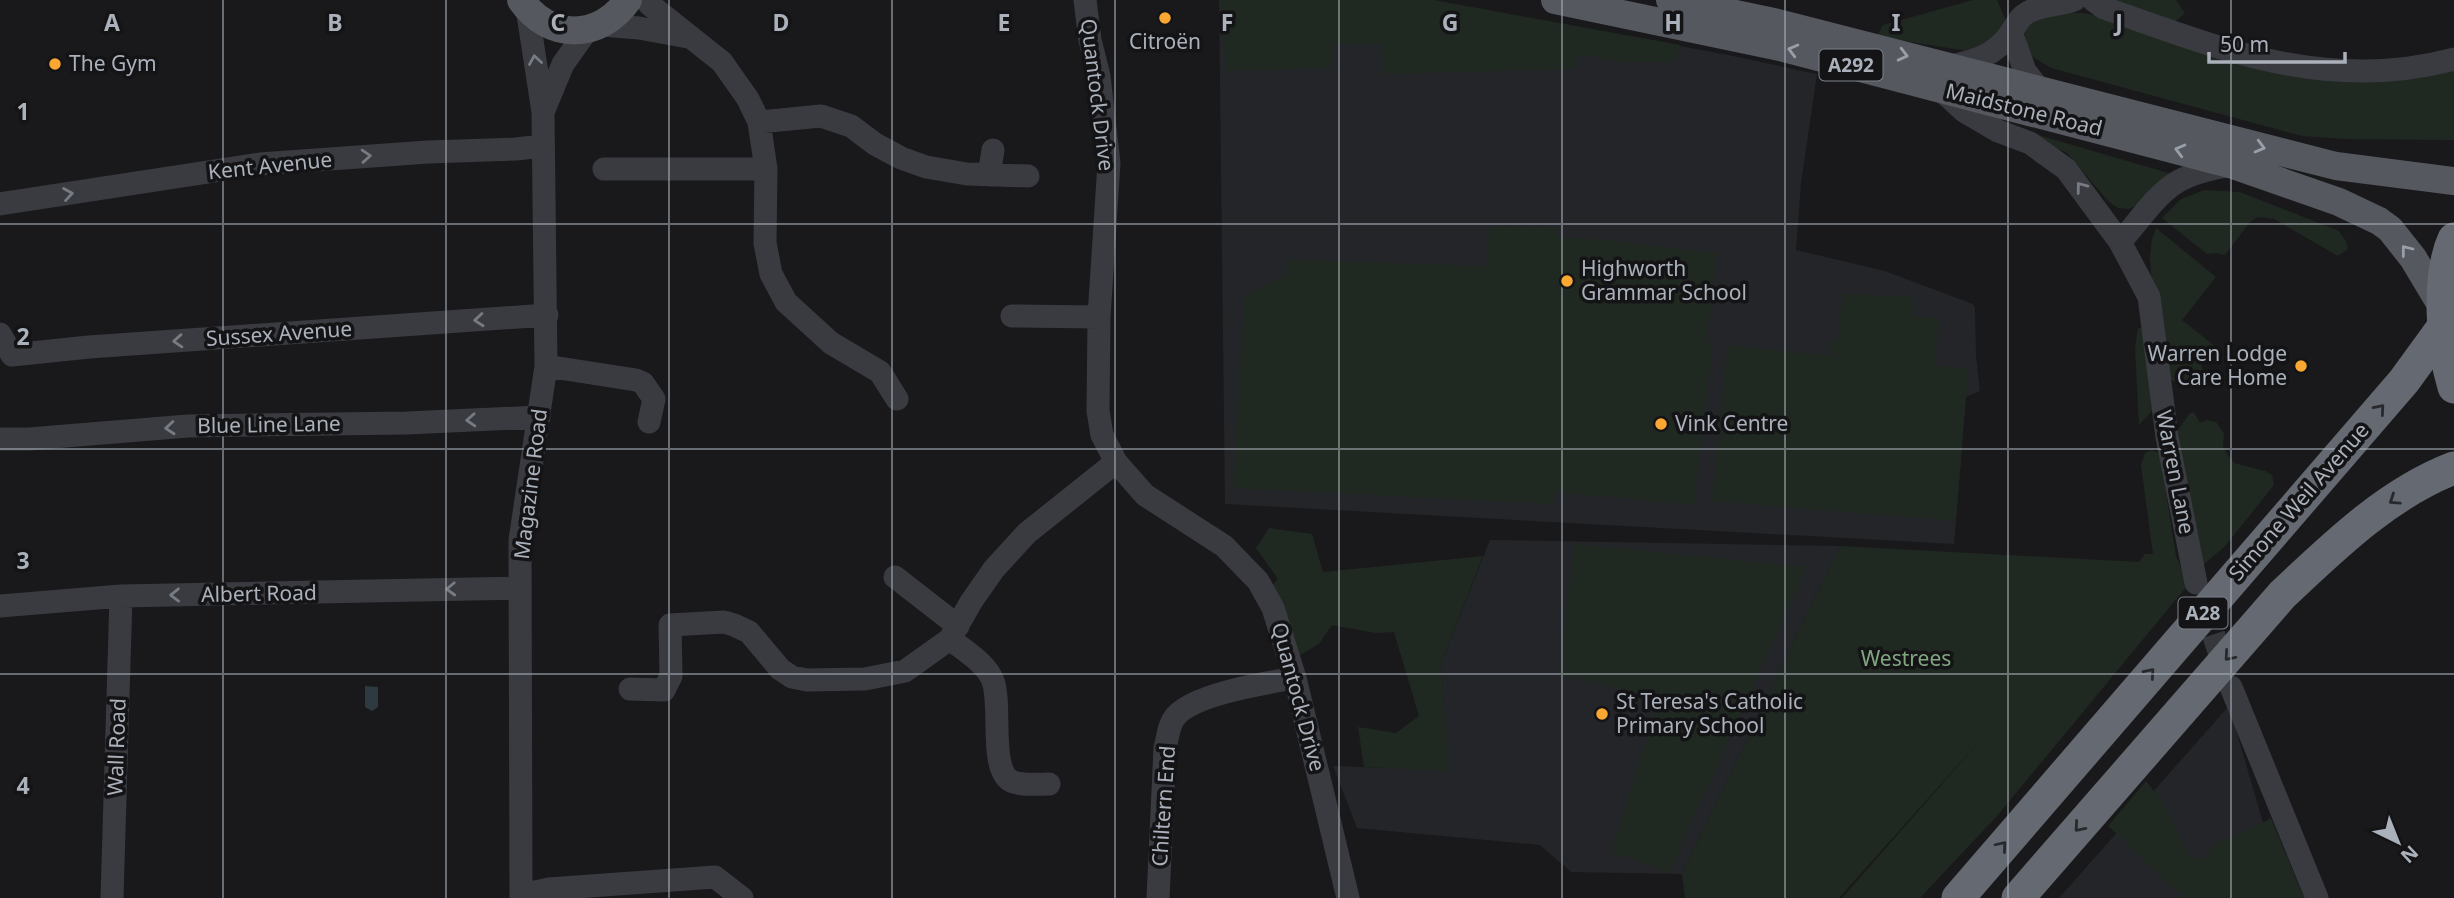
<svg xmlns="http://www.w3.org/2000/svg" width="2454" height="898" font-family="'Noto Sans',sans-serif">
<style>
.built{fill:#242528}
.green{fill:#202921}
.water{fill:#2e3940}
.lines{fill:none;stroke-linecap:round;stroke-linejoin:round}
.minor-tunnel{stroke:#36373b;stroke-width:23;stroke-dasharray:23 11;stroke-linecap:butt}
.minor{stroke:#393b40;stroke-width:23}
.major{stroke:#55585f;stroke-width:28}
.highway{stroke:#656971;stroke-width:33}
.oneway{stroke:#999fa9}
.oneway2{stroke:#777c84}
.oneway3{stroke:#28292d}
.grid{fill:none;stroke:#aab1bb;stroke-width:2;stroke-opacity:0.55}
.poi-dot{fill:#faa832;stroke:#141416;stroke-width:2.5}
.labels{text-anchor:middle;stroke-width:7;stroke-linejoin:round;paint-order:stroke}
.shield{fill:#141416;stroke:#7d828a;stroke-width:2}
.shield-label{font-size:19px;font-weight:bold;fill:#aab1bb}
.poi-label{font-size:21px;fill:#aab1bb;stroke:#141416;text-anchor:start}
.street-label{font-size:21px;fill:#aab1bb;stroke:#141416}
.park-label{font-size:21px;fill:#81a781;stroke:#141416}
.grid-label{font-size:23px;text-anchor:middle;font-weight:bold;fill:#aab1bb;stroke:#141416;stroke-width:7;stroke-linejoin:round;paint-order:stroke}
</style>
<rect width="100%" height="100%" fill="#19191b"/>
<path class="built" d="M1219 0H1433L1728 55 1817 74 1801 183 1796 250 1885 271 1973 304 1975 308 1976 356 1980 391 1966 397 1954 544 1225 504Z
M1490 540 1840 546 1682 874 1571 872 1540 845 1357 828 1333 766 1448 770 1441 663Z
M2229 706 2285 898H2059Z"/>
<path class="green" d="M1220 0H1433L1680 45 1674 62H1624L1578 54 1576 69 1384 74 1381 45 1333 44 1332 68 1226 71Z
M1973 0H1997L2006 21 1998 36 1974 52 1879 37 1878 34 1883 25Z
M2114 0H2176L2185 13 2175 22Z
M2063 13H2083L2100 16 2228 61 2454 66V140L2346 139 2302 136 2051 68 2028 54 2024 31C2032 19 2049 16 2063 13Z
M2000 124 2172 174 2146 201 2129 209 2118 208 2108 201 2067 153Z
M2205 190 2240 192 2339 231 2346 241 2348 249 2338 256 2274 219 2258 217 2250 222 2225 255 2217 253 2207 254 2162 218 2181 199Z
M1490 226 1557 227 1558 238H1583L1717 253 1706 343H1713L1694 505 1555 492 1553 504 1233 488 1244 300 1254 290 1283 277 1291 260 1486 266Z
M2156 228 2216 277 2182 320 2216 347 2201 366 2204 372 2202 380C2190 387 2182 387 2170 379L2158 291 2151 276 2150 258 2152 239Z
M1843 294 1913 297V317L1939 318 1935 366 1968 369 1956 521 1712 501 1727 345 1837 357V354H1829L1830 340H1838Z
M2138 328H2143L2152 411 2139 425 2135 348Z
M2194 412 2200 423 2207 420 2216 422 2224 433 2223 448 2234 463 2265 471 2272 475 2274 485 2226 545 2202 566 2177 432 2189 414Z
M2151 450 2160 453 2176 556 2188 585 1997 816 1920 898H1842L1992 727 1839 898H1685L1682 874 1840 546 2139 562 2145 554H2153L2141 465 2145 453Z
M1269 528 1312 534 1323 572 1483 556 1441 663 1449 771 1364 767 1358 727 1396 733 1419 716 1394 632 1376 633 1332 625 1319 644 1297 657 1269 589 1278 579 1256 548Z
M1574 544 1807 567 1669 872 1611 852 1660 697 1559 675Z
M2146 781 2165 805 2190 859 2204 858 2219 841 2247 832 2271 818 2304 898H2181L2182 896 2108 826Z"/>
<path class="water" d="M365 686 378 687V707L372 711 365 707Z"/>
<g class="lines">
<path class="minor-tunnel" d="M2203 602 2226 673"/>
<path class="minor" d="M648 0 649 4 722 62 748 99 759 122 766 169 765 243 771 274 786 302 831 343 880 372 897 399
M1085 0 1090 40 1099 76 1109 163 1099 317 1098 411 1102 435 1116 462 1145 495 1224 546 1258 581 1273 608 1295 678 1348 898
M2093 0 2104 8C2222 49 2326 93 2454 59
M602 25 639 28 688 37
M2011 32 2025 71 2039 89
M1950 66C1975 61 1994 56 2010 34 2016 26 2018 18 2027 13 2042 4 2058 6 2074 0
M1940 89 1964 111 1998 131 2030 143 2066 169 2120 242 2137 274 2149 297 2167 437 2196 583
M543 112 563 64 588 29
M759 122 821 116 851 126 875 144 901 158 926 167 967 174 1028 176
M604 169H766
M989 175 993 150
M0 204 260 164 428 152 516 149 542 146
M2120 242C2137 224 2153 198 2174 184 2190 173 2214 168 2233 165
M1012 316 1099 317
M0 334 12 355 89 347 547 315
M546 366 636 380 643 383 654 399 649 422
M0 439H29L188 426 407 423 539 417
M895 577 958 626
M0 606 121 596 519 588
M950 639C965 651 986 663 993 681 1002 706 989 769 1011 781 1021 786 1038 784 1049 784
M2231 687 2317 898
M630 689 664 690 671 676 670 625 724 622 734 625 749 632 780 669 792 677 807 680 865 679 905 671 950 639 971 602 994 569 1027 533 1116 462
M521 895 549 889 715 877 742 898
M112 898 121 596
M521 898 520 540 546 366 543 112 527 8
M1158 898 1165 748C1168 738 1168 726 1175 717 1193 694 1266 683 1295 678"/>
<path class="major" d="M521 0C549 41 600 40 628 0
M1555 0 1780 47 2233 165 2339 202 2379 221 2390 229 2413 258 2443 308
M1670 0 1778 23 2336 166 2454 181"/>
<path class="highway" d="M2454 239C2437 276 2442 348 2454 387
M1958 898 2404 381 2444 326
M2018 898 2282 595C2333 547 2388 493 2454 468"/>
</g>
<defs><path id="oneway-chevron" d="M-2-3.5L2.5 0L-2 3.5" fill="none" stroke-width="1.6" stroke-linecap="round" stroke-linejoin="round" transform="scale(1.75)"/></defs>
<g class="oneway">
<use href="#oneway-chevron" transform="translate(1793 50) rotate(-165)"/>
<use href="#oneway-chevron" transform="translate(1903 55) rotate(14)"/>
<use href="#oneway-chevron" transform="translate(2260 147) rotate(15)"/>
<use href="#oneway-chevron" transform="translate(2180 150) rotate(-165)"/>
<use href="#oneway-chevron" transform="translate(2406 250) rotate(-128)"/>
</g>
<g class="oneway2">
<use href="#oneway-chevron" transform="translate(535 60) rotate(-99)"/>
<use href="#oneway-chevron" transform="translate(366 156) rotate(-4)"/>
<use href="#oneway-chevron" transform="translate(2081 187) rotate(-127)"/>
<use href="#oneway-chevron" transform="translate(68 194) rotate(-9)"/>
<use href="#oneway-chevron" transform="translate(479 320) rotate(175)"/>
<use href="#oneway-chevron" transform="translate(178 341) rotate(176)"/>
<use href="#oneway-chevron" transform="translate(471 420) rotate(177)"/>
<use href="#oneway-chevron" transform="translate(170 428) rotate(175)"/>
<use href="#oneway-chevron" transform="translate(451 589) rotate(178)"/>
<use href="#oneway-chevron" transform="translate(175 595) rotate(179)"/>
</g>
<g class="oneway3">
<use href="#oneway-chevron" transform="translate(2380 409) rotate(-49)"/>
<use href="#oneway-chevron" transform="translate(2394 500) rotate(146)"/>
<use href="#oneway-chevron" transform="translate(2229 656) rotate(131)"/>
<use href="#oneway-chevron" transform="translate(2150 673) rotate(-49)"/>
<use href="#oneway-chevron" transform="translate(2079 827) rotate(131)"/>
<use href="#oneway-chevron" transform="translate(2002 846) rotate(-50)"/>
</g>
<path class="grid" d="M223 0V898M446 0V898M669 0V898M892 0V898M1115 0V898M1339 0V898M1562 0V898M1785 0V898M2008 0V898M2231 0V898M0 224H2454M0 449H2454M0 674H2454"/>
<g class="poi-dot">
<circle cx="1165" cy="18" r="7"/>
<circle cx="55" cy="64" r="7"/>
<circle cx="1567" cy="281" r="7"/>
<circle cx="2301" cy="366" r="7"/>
<circle cx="1661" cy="424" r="7"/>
<circle cx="1602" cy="714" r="7"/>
</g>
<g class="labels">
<g class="shield">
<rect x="1819.5" y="49.5" width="63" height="31" rx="5"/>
<rect x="2178.5" y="597.5" width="49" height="31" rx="5"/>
</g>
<g class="shield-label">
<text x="1851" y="72">A292</text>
<text x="2203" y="620">A28</text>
</g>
<g class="poi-label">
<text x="1165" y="49" text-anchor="middle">Citroën</text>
<text x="69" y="71">The Gym</text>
<text x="1581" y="276">Highworth<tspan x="1581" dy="24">Grammar School</tspan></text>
<text x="2287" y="361" text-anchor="end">Warren Lodge<tspan x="2287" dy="24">Care Home</tspan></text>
<text x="1675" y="431">Vink Centre</text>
<text x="1616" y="709">St Teresa's Catholic<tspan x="1616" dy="24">Primary School</tspan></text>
</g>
<g class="street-label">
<text transform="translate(1097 95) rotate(83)" y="7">Quantock Drive</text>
<text transform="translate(2024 110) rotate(14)" y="7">Maidstone Road</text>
<text transform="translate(270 166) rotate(-6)" y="7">Kent Avenue</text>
<text transform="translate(279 334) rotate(-4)" y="7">Sussex Avenue</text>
<text transform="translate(269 425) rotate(-1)" y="7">Blue Line Lane</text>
<text transform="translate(2175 472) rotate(79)" y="7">Warren Lane</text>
<text transform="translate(531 484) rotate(-83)" y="7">Magazine Road</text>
<text transform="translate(2299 502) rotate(-49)" y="7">Simone Weil Avenue</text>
<text transform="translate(259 594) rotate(-1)" y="7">Albert Road</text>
<text transform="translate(1298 697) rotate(75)" y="7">Quantock Drive</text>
<text transform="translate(117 747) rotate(-88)" y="7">Wall Road</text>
<text transform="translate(1164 806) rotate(-86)" y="7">Chiltern End</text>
</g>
<g class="park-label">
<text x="1906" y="666">Westrees</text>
</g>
</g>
<g class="grid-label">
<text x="112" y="31">A</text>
<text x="335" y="31">B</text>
<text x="558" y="31">C</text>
<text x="781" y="31">D</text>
<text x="1004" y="31">E</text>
<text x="1227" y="31">F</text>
<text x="1450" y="31">G</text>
<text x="1673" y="31">H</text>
<text x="1896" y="31">I</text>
<text x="2119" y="31">J</text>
<text x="23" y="120">1</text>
<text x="23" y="345">2</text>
<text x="23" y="569">3</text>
<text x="23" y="794">4</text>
</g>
<g transform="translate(2398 842) rotate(137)" stroke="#141416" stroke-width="5" paint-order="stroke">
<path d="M0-5L12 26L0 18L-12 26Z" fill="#aab1bb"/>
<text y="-10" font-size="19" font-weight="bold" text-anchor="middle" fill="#aab1bb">N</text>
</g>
<path d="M2209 52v10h136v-10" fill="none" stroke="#aab1bb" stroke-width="3.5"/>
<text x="2220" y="52" font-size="21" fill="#aab1bb" stroke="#141416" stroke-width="5" paint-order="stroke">50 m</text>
</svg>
